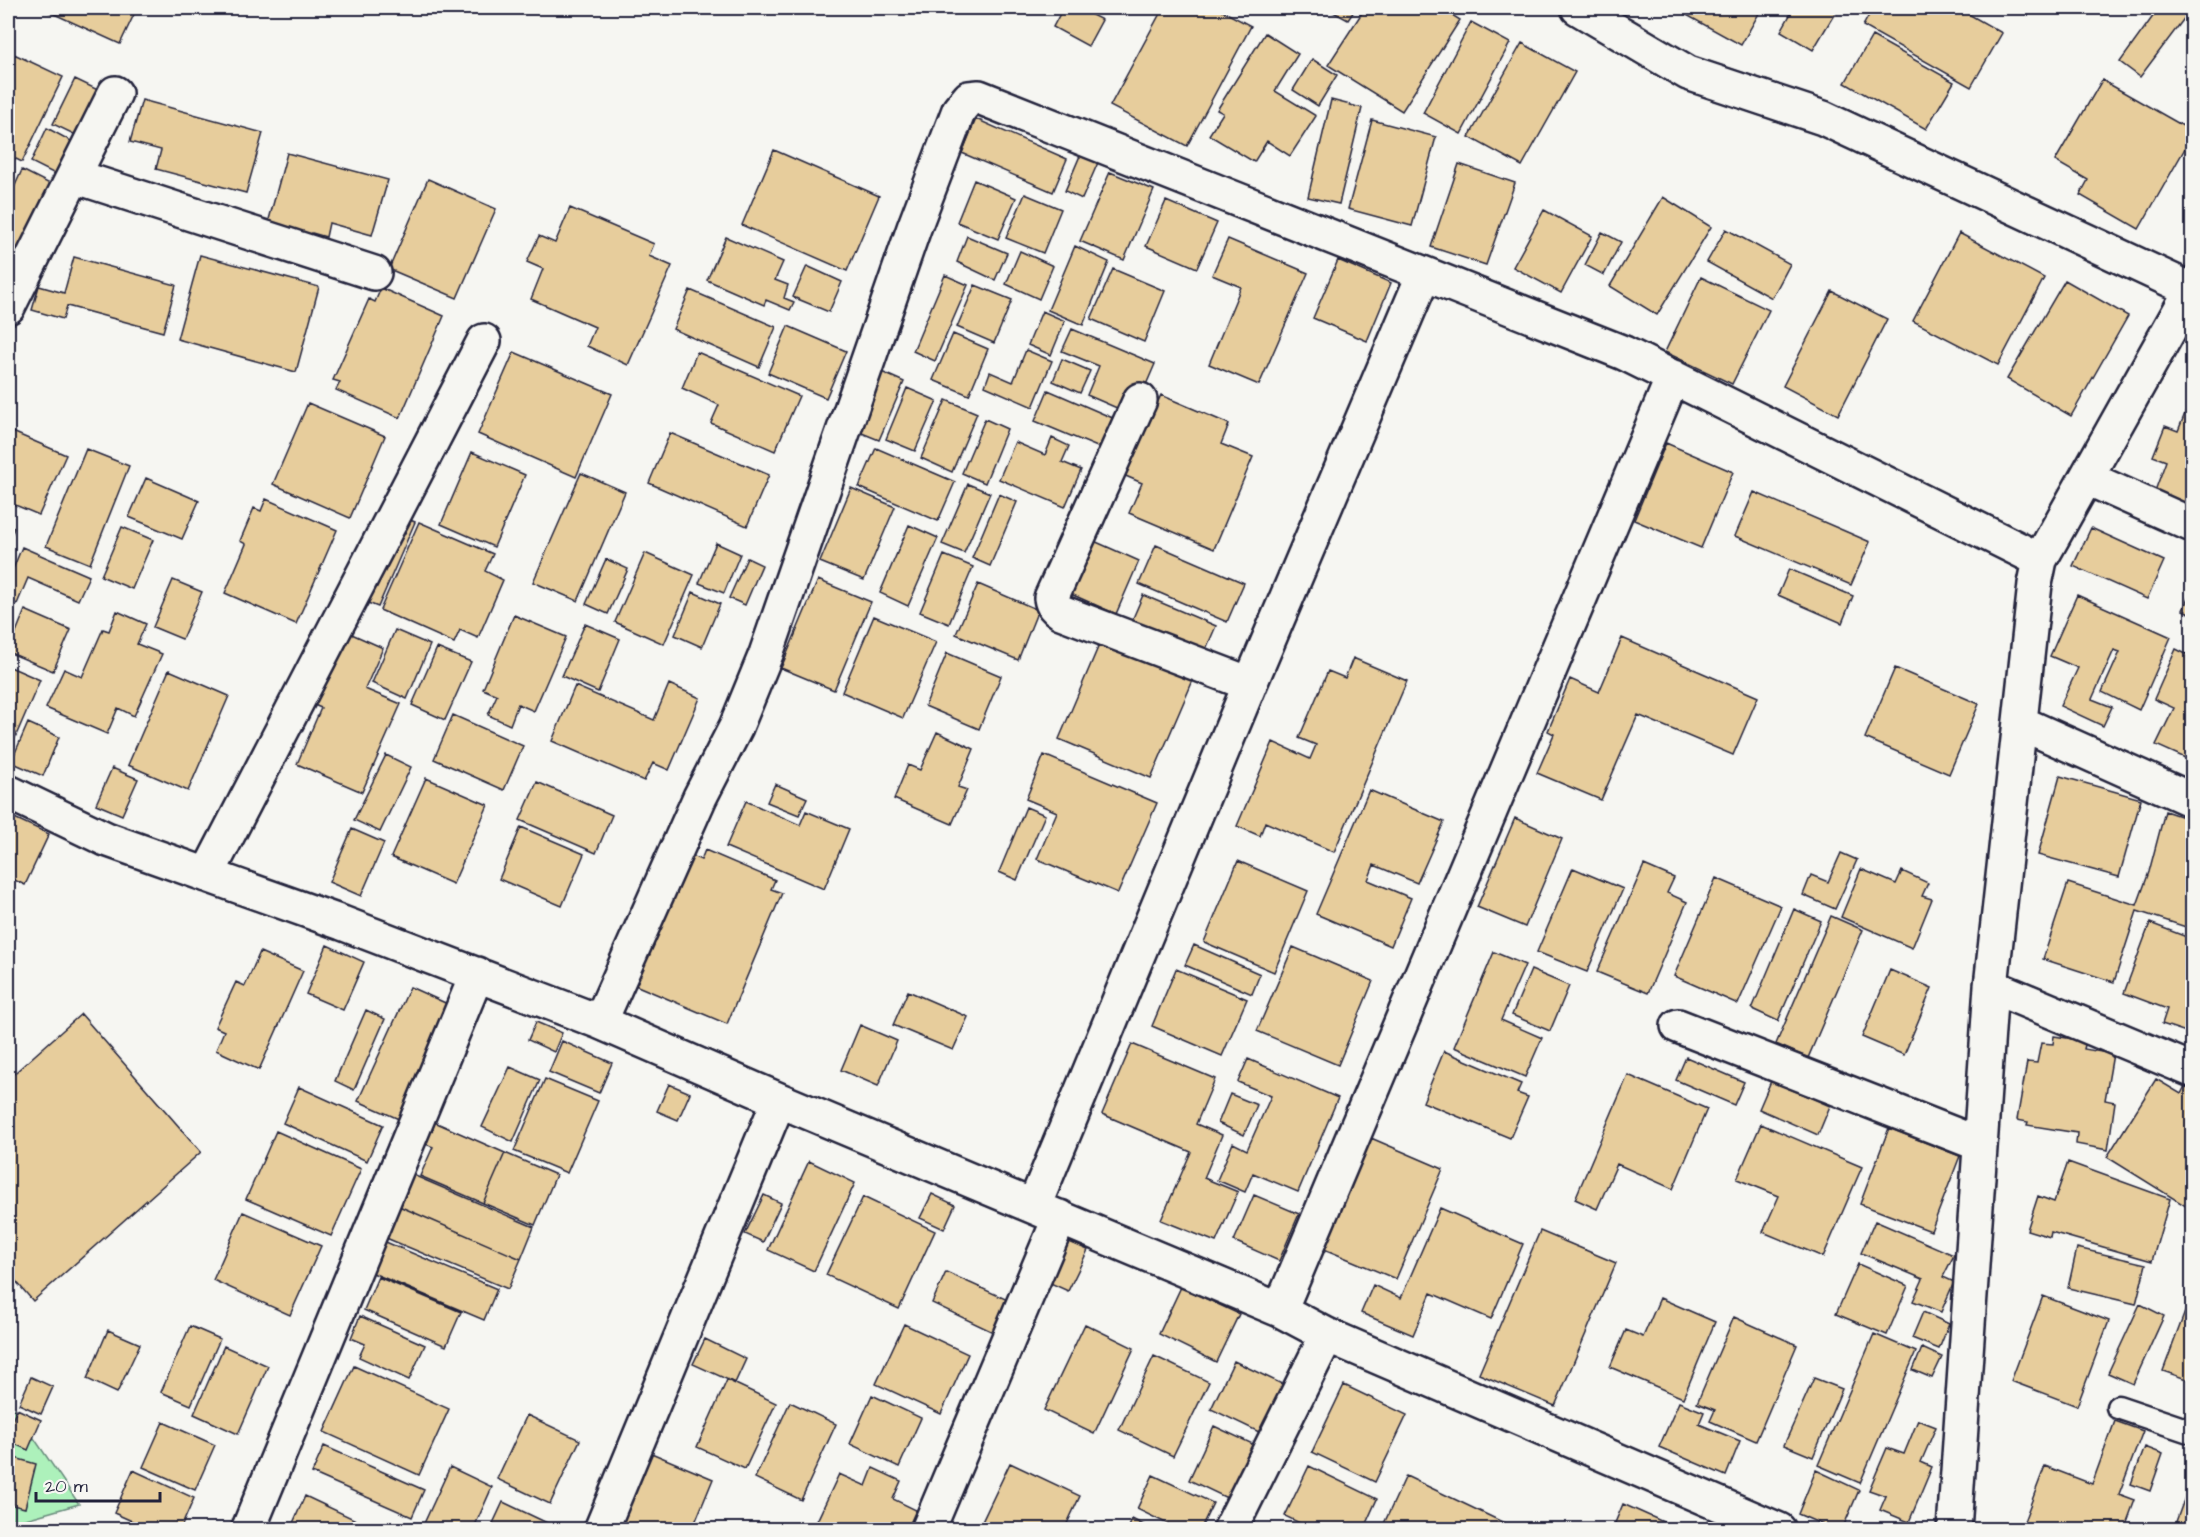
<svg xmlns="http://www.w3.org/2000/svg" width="2200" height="1537" font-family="'Architects Daughter',sans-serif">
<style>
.green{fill:#adf1bb;stroke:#688a7b;stroke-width:1.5}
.building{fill:#e7cd9c;stroke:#22223b;stroke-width:1.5}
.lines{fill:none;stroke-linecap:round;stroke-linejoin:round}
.service-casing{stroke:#22223b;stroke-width:27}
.minor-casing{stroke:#22223b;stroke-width:38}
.service{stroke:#f6f6f2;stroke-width:22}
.minor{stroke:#f6f6f2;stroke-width:33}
</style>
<rect width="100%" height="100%" fill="#f6f6f2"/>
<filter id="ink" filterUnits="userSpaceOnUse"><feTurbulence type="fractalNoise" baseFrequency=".0167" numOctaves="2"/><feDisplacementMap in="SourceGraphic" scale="12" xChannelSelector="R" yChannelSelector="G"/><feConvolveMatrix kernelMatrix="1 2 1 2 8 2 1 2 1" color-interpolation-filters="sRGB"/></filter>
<g filter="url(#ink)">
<path class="green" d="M8 1400 79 1504 8 1524Z"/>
<path class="building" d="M41 8H137L120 44Z
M1063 8H1078L1102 20 1088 46 1053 27Z
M1163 8H1217L1251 26 1187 146 1110 106Z
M1326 8H1356L1348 20Z
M1365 8H1441L1460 20 1402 111 1328 65Z
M1686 8H1762L1741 45 1683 13Z
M1794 8H1838L1813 50 1781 31Z
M1873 8H1958L2002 33 1971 87 1863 26Z
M2159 8H2192L2140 77 2120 62Z
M1471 22 1510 43 1461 134 1423 113Z
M1265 33 1298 54 1275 91 1316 116 1290 156 1267 141 1254 162 1209 135 1223 113 1217 110Z
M1872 36 1954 82 1926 129 1845 83Z
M1522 43 1575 72 1522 166 1469 137Z
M14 54 63 77 22 162 8 155V67Z
M1312 59 1337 75 1318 106 1293 90Z
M75 79 100 91 78 136 53 124Z
M2102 80 2192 131V136L2139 229 2080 195 2088 180 2055 161Z
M142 100 263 133 246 193 156 169 161 150 130 142Z
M1331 100 1362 108 1339 204 1308 197Z
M976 119 1067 159 1053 192 962 153Z
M1372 120 1436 137 1412 226 1348 209Z
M47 128 73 142 57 175 31 162Z
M774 150 879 196 847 271 742 225Z
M1082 151 1100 158 1082 199 1065 191Z
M287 153 388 180 372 235 329 223 326 237 312 233 311 239 267 227Z
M1459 164 1515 183 1486 265 1431 247Z
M22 170 52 185 12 267 8 264V201Z
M1110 172 1154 190 1124 260 1080 241Z
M428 179 496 209 457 298 389 269Z
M974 180 1016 198 998 239 957 222Z
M1025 194 1061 209 1043 253 1006 238Z
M1663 197 1711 227 1657 315 1610 286Z
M1166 201 1217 223 1197 268 1146 246Z
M570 208 654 244 649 256 672 266 628 365 587 346 595 327 531 299 543 269 527 262 539 236 555 243Z
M1544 210 1592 236 1561 293 1513 267Z
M1726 229 1790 264 1772 298 1707 262Z
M1602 232 1621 242 1604 275 1585 265Z
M1959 233 2044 278 1998 365 1913 321Z
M967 236 1007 253 995 280 957 262Z
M726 237 783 262 775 280 788 285 784 298 794 302 790 310 766 300 764 305 707 280Z
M1228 239 1308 273 1259 385 1209 364 1241 287 1212 275Z
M1075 246 1109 262 1083 325 1048 310Z
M1020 251 1053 266 1039 299 1006 284Z
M200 255 319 287 296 372 177 339Z
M74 257 176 285 163 332 67 306 63 319 32 310 39 286 64 293Z
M1338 260 1391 283 1367 341 1313 318Z
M807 266 842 282 829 312 793 297Z
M1113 269 1165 291 1144 342 1091 319Z
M945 275 968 285 935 361 913 351Z
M1701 277 1769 310 1732 384 1665 352Z
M2065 280 2128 316 2071 416 2007 379Z
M975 285 1012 300 994 343 957 327Z
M381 288 444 316 400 418 336 390 340 382 333 380 369 299 375 302Z
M690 290 776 327 759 367 673 329Z
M1832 291 1887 319 1838 415 1783 386Z
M1042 311 1065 321 1051 355 1028 345Z
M788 326 846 351 826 398 768 373Z
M1072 329 1155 364 1133 415 1087 395 1099 366 1062 351Z
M953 334 988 349 969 395 933 380Z
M1026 350 1052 361 1033 407 985 386 990 372 1013 382Z
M514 352 612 394 576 477 478 434Z
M697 352 799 396 775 451 711 423 719 405 682 388Z
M1062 359 1090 371 1080 393 1053 381Z
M877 370 904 382 879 440 852 429Z
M907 388 937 401 915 451 886 439Z
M1048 390 1115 419 1102 449 1035 421Z
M1161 395 1229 424 1221 444 1253 457 1214 549 1129 513 1142 483 1121 474 1147 412 1152 415Z
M946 400 977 413 952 472 921 458Z
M308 403 385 436 350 518 273 484Z
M2186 411 2192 414V505L2155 491 2166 461 2153 456 2165 426 2178 431Z
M985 419 1007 429 985 483 962 473Z
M8 430 66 455 39 515 8 502Z
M670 433 769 475 747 526 649 483Z
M1052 438 1069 446 1062 462 1081 470 1065 507 999 479 1015 442 1045 455Z
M1666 443 1733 472 1701 548 1634 520Z
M876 448 955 482 938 521 859 487Z
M86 449 129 466 90 564 46 546Z
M472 452 525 475 494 547 441 524Z
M581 473 625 492 578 601 533 582Z
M146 478 199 501 182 539 129 517Z
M968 484 990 493 964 553 942 544Z
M851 488 895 507 864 580 820 562Z
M1754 492 1870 542 1851 585 1735 536Z
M999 494 1017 502 990 566 972 558Z
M266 499 337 530 296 624 225 593 246 544 240 541 254 508 261 511Z
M400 516 415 522 378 607 363 601Z
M419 522 493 554 485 571 503 580 478 638 460 630 454 643 380 610Z
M8 525 14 528 8 543Z
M909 525 938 538 908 606 880 593Z
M122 527 153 540 132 589 101 576Z
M2091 528 2164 561 2147 599 2073 566Z
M1094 541 1139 561 1116 614 1071 594Z
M716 543 740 554 724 593 699 583Z
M1156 545 1244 583 1227 622 1139 584Z
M22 547 89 576 78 600 28 578 17 604 8 600V581Z
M645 553 694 575 664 644 615 622Z
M944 555 973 567 949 624 920 612Z
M747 558 762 565 745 605 729 598Z
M606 559 628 569 608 614 586 604Z
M1789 569 1853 596 1842 623 1778 595Z
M173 580 202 592 182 639 153 627Z
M818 580 871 602 834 690 781 668Z
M978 584 1038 610 1018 660 956 634Z
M2192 589V614L2183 610Z
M693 592 720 604 702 647 675 635Z
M1143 595 1216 626 1203 656 1130 625Z
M2077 595 2171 637 2139 710 2102 692 2120 652 2114 650 2092 699 2112 707 2103 726 2060 706 2078 668 2050 656Z
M25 610 71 630 53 671 8 652Z
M117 611 146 624 137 644 162 654 134 716 118 708 107 734 46 708 64 669 82 677 103 629 109 631Z
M514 615 566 637 534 711 518 704 510 725 488 715 497 695 483 689Z
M874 616 936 642 903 718 842 692Z
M585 624 620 639 598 692 562 676Z
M395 630 430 645 407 699 372 683Z
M345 631 383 648 365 689 401 704 362 792 297 764 321 708 312 704Z
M1105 631 1197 671 1151 778 1059 739Z
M1622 638 1758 697 1733 755 1638 715 1601 800 1537 773 1554 734 1548 731 1570 679 1599 692Z
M437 648 471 662 445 720 412 705Z
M2176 649 2192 657V761L2156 745 2174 708 2154 699Z
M947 653 1001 676 979 729 925 706Z
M1353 658 1407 681 1334 852 1265 822 1260 836 1237 826 1273 742 1310 759 1316 745 1299 738 1328 671 1345 678Z
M8 666 40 680 8 754Z
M1895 668 1979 704 1949 774 1865 738Z
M169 670 229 696 188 791 128 765Z
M669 684 700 698 669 770 653 763 644 781 552 741 575 686 654 720Z
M453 715 523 746 504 790 434 759Z
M28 723 59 737 43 776 11 762Z
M937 732 974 749 958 787 967 790 952 824 894 799 908 765 920 770Z
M386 755 411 767 380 832 354 820Z
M1044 755 1157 803 1118 893 1037 859 1057 812 1026 799Z
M112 768 138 779 122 815 96 804Z
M2060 776 2141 799 2119 877 2038 855Z
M426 778 488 805 453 884 391 857Z
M537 782 612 815 596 853 520 820Z
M775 784 807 798 799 815 767 802Z
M1369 790 1444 822 1417 883 1374 865 1368 880 1411 898 1391 946 1316 914Z
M746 801 800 825 806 811 849 829 824 889 726 847Z
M1026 807 1045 815 1017 880 999 872Z
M2165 811 2192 820V929L2137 911 2114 982 2043 959 2068 883 2137 905 2149 872Z
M8 815 49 834 25 885 8 877Z
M1515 818 1562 839 1525 927 1477 907Z
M521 827 584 854 562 906 499 879Z
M352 829 384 843 361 896 329 882Z
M705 850 775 880 771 889 782 893 727 1024 628 982 683 852 701 860Z
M1841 853 1857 860 1835 909 1803 895 1811 875 1828 882Z
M1238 861 1308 891 1274 972 1204 942Z
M1644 865 1674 878 1667 893 1687 902 1648 993 1597 972Z
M1573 868 1623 889 1587 972 1537 952Z
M1861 869 1896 884 1902 871 1928 883 1922 896 1932 899 1912 948 1841 917Z
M1716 878 1781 906 1738 1004 1674 976Z
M1794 909 1821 921 1778 1021 1752 1009Z
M1831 916 1863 930 1808 1058 1776 1044Z
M2150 923 2192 939V1034L2162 1024 2167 1009 2124 993Z
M327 945 364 962 343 1010 306 994Z
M1194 945 1260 974 1252 994 1185 965Z
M1293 947 1373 981 1338 1065 1257 1031Z
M260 952 303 971 259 1070 216 1050 224 1031 215 1027 236 982 245 986Z
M1494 952 1525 965 1501 1020 1542 1038 1525 1077 1454 1047Z
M1176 969 1247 999 1222 1056 1152 1026Z
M1531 970 1569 986 1550 1031 1512 1015Z
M1890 970 1932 988 1904 1055 1862 1037Z
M410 987 452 1006 401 1120 358 1101Z
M908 991 968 1017 953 1050 893 1025Z
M366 1010 385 1019 354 1090 335 1081Z
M81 1014 201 1152 33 1301 8 1272V1079Z
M536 1022 562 1033 554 1052 528 1040Z
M860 1025 897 1041 878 1086 841 1070Z
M2054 1036 2086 1041 2084 1049 2113 1054 2105 1100 2115 1102 2108 1150 2076 1144 2077 1133 2027 1125 2028 1122 2017 1120 2027 1062 2037 1063 2041 1043 2053 1044Z
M562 1041 612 1063 599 1093 549 1072Z
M1132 1044 1215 1079 1196 1124 1222 1135 1204 1178 1238 1192 1216 1242 1161 1220 1191 1152 1102 1114Z
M1444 1051 1521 1084 1517 1093 1528 1097 1510 1138 1423 1102Z
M1686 1057 1744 1082 1734 1105 1676 1080Z
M1248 1059 1338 1098 1298 1192 1253 1173 1245 1192 1217 1180 1233 1143 1247 1150 1271 1096 1238 1082Z
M510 1067 540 1080 513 1142 482 1127Z
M1628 1075 1707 1109 1673 1189 1617 1164 1597 1209 1575 1199Z
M545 1079 598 1101 567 1173 514 1151Z
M2156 1079 2181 1094 2186 1084 2192 1088V1210L2107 1157Z
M1771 1081 1830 1106 1818 1135 1759 1109Z
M669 1084 690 1093 678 1120 657 1111Z
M299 1087 383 1125 367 1161 283 1123Z
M1230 1094 1257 1105 1244 1135 1218 1123Z
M430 1120 505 1153 483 1203 420 1176 433 1147 421 1142Z
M1761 1124 1862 1167 1823 1257 1763 1232 1779 1196 1737 1179Z
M1889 1128 1960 1156 1931 1231 1860 1204Z
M276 1131 361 1169 331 1236 246 1199Z
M1371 1138 1443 1169 1396 1279 1324 1249Z
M505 1153 556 1175 535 1225 483 1203Z
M809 1161 855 1183 814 1271 768 1250Z
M2068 1162 2170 1199 2152 1261 2051 1232 2050 1237 2027 1230 2038 1196 2054 1202Z
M406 1172 534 1227 521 1259 392 1203Z
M932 1194 955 1205 944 1229 920 1218Z
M764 1195 781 1203 763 1242 745 1234Z
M1254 1195 1299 1214 1279 1261 1234 1241Z
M863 1197 935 1231 899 1309 826 1275Z
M392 1203 521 1259 508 1289 379 1235Z
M1440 1208 1523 1244 1491 1319 1431 1293 1413 1335 1361 1313 1373 1285 1401 1298Z
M243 1212 321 1246 290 1315 213 1280Z
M1875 1221 1954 1255 1943 1277 1954 1282 1941 1312 1913 1301 1923 1279 1861 1253Z
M1540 1231 1616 1263 1555 1406 1479 1374Z
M381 1240 497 1289 484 1320 368 1271Z
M1067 1241 1088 1250 1068 1291 1048 1282Z
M2077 1248 2146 1264 2136 1304 2068 1288Z
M1858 1264 1908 1286 1887 1335 1836 1314Z
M946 1272 1010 1301 995 1333 932 1303Z
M378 1277 461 1312 446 1346 364 1310Z
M1181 1287 1239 1314 1216 1362 1159 1334Z
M2192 1293V1381L2163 1371Z
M2043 1296 2109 1321 2077 1406 2011 1381Z
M1660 1298 1715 1322 1683 1398 1610 1367 1626 1330 1643 1337Z
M2140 1304 2164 1316 2133 1384 2108 1373Z
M1923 1312 1949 1324 1939 1349 1912 1338Z
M360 1316 425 1345 409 1380 359 1357 365 1344 351 1338Z
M1734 1317 1797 1345 1756 1441 1710 1421 1715 1410 1697 1403Z
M904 1324 968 1354 941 1414 876 1384Z
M1085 1324 1134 1348 1094 1434 1044 1410Z
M190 1326 220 1339 191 1405 161 1392Z
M108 1330 140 1344 117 1393 87 1379Z
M1874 1334 1916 1352 1860 1483 1818 1465Z
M705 1339 746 1359 735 1383 693 1364Z
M224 1346 268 1366 238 1434 194 1414Z
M1922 1348 1942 1357 1932 1378 1913 1370Z
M1154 1356 1209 1382 1173 1456 1119 1430Z
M1234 1361 1284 1385 1261 1433 1211 1409Z
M354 1366 449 1409 419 1475 324 1432Z
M31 1377 53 1387 41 1414 19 1404Z
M1814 1378 1842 1389 1813 1457 1784 1445Z
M727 1380 776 1403 745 1469 697 1447Z
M1344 1385 1407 1415 1375 1482 1312 1452Z
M872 1395 921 1418 899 1467 850 1444Z
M790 1402 836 1424 801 1500 755 1478Z
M1679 1402 1704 1412 1699 1424 1740 1441 1726 1476 1659 1447Z
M17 1409 41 1420 28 1450 8 1441V1430Z
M527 1415 580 1440 550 1504 497 1479Z
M1918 1420 1936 1427 1921 1462 1932 1467 1909 1522 1880 1510 1886 1496 1869 1490 1887 1448 1904 1454Z
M2115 1421 2143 1431 2119 1494 2135 1500 2124 1530H2037L2023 1524 2045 1466 2092 1484Z
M163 1422 215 1445 195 1490 143 1467Z
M1214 1426 1257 1446 1231 1500 1189 1480Z
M324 1446 424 1490 412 1517 312 1473Z
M2145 1447 2163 1454 2150 1491 2131 1484Z
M649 1452 713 1479 692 1530H637L618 1522Z
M8 1456 36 1464 25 1508 8 1504Z
M1010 1463 1080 1496 1064 1530H992L981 1524Z
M1309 1466 1377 1499 1363 1530H1314L1285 1516Z
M450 1467 492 1487 473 1530H421Z
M873 1468 901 1481 893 1499 916 1510 907 1530H836L817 1521 839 1474 866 1486Z
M133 1470 194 1498 180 1530H152L114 1513Z
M1816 1470 1859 1490 1842 1530H1835L1798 1514Z
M1153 1475 1213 1503 1200 1530H1180L1137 1509Z
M1406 1476 1519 1530H1381Z
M2192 1478V1530H2173Z
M305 1496 356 1520 351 1530H290Z
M503 1502 562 1530H490Z
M1623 1504 1681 1530H1612Z
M1132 1519 1153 1530H1128Z"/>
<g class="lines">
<g class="service-casing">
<path id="service" d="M2118 1407 2192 1432"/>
</g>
<g class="minor-casing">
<path id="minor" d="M1578 8 1688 73 1823 118 2192 290
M74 176 374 273
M8 307 115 93
M1140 400 1051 598C1052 605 1055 608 1061 612L1250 684
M2087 478 2192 525
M2021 723 2192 800
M8 792 106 839 342 923 600 1022 779 1100 1280 1310 1327 1335 1779 1530
M207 875 484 341
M1991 986 2192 1070
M600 1022 700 797 736 727 766 654 914 228 959 110 969 98 979 97 1624 353 2040 560
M1678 1026 1979 1144
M1034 1206 1250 684 1424 274
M1280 1310 1673 377
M248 1530 477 974
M601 1530 779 1100
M928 1530 1060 1217
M1230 1530 1327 1335
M1954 1530 1991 986 2035 584 2040 560 2192 289"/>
</g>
<use href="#service" class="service"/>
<use href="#minor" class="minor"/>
</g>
</g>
<rect width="2200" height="1537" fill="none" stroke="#f6f6f2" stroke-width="30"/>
<rect x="15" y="15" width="2170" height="1507" fill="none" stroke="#22223b" stroke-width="2" filter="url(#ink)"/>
<path d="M36 1492v9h124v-9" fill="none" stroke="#22223b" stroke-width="3"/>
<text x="45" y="1492" font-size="18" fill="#22223b" stroke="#f6f6f2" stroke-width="4.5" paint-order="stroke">20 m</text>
</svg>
